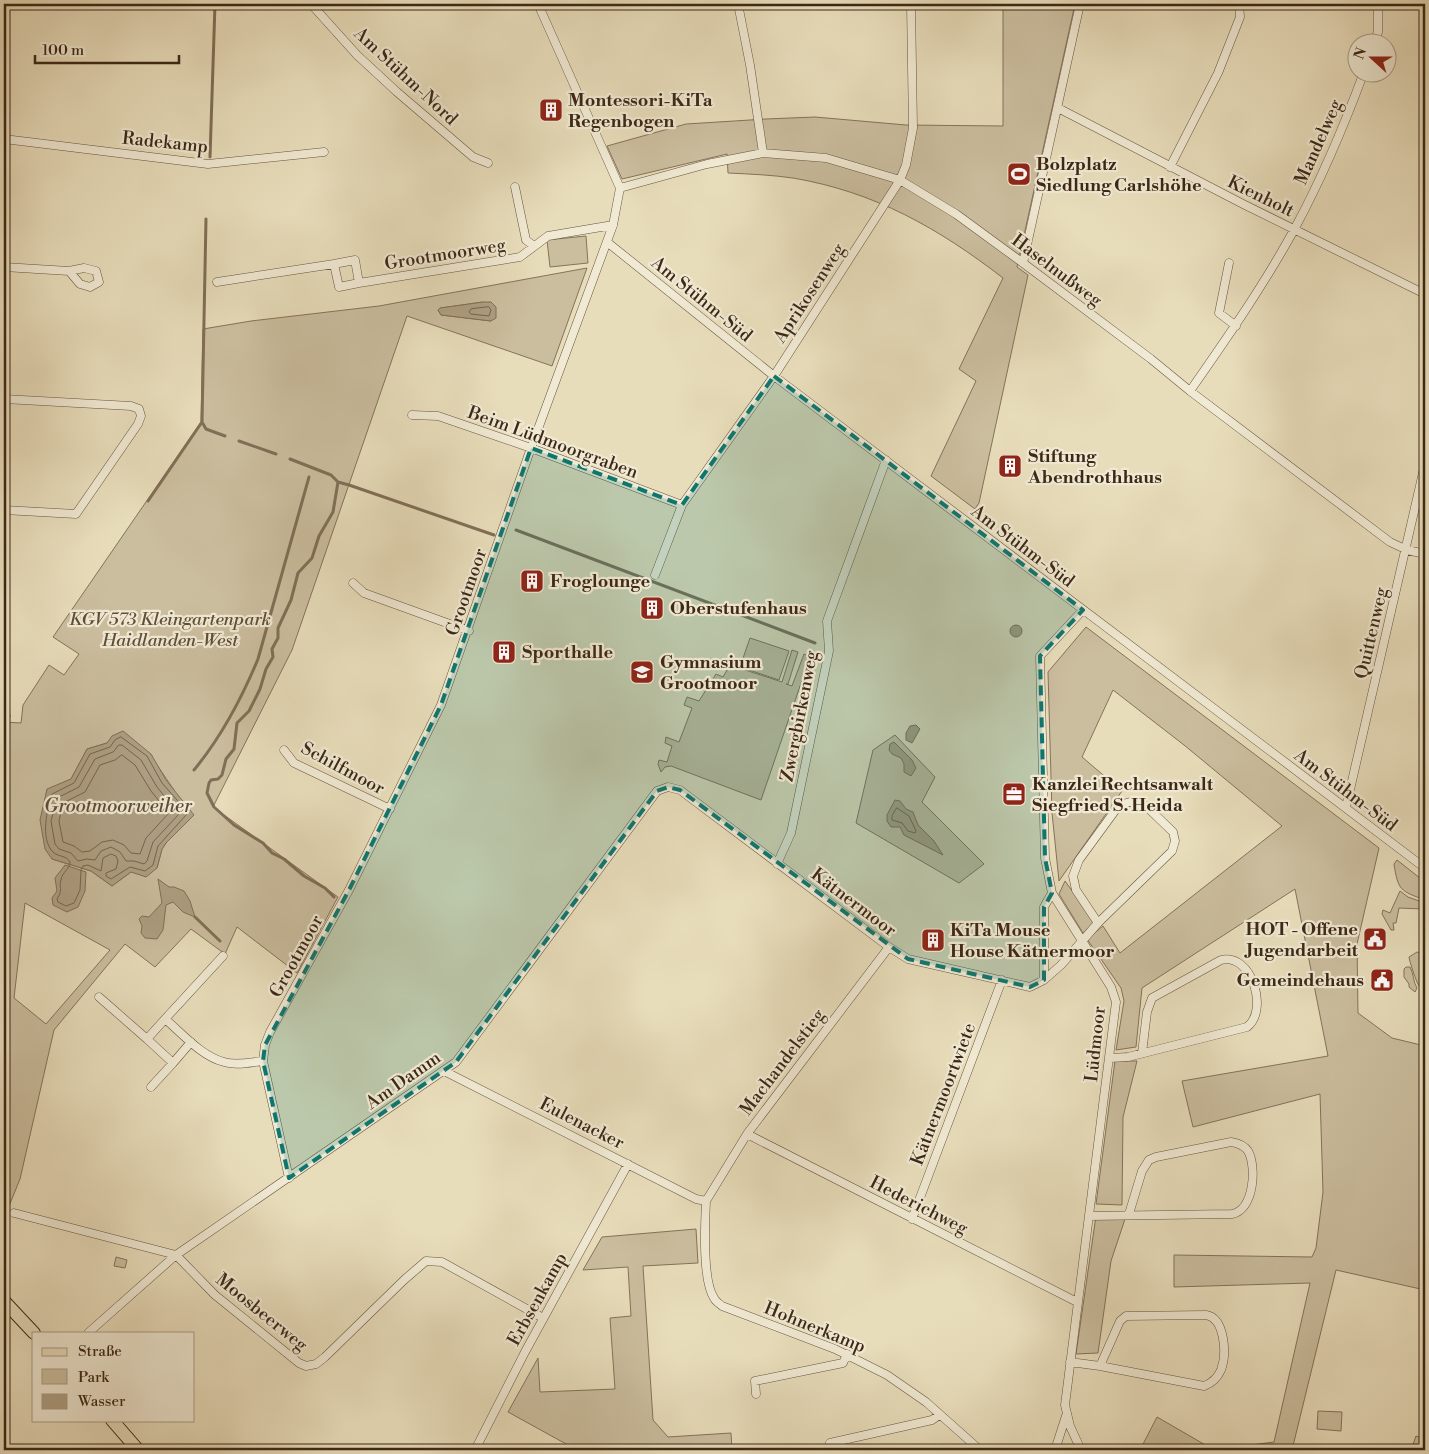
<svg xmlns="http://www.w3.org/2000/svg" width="1429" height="1454" font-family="'Libre Bodoni',serif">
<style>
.green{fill:#cbbe9f;stroke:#84735a;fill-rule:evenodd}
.water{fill:#ae9f83;stroke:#806f57}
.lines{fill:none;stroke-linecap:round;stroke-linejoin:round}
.shore{stroke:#75644c;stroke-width:1}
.stream{stroke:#806f57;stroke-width:3}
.minor-casing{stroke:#67553f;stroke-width:9}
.primary-casing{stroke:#3c2816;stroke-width:14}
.minor{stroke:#f0e9d3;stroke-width:8}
.primary{stroke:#e8ddbb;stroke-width:12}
.marked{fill:#0f766e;fill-opacity:0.2;stroke:#0f766e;stroke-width:4;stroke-dasharray:10 6;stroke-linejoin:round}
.labels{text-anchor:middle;stroke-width:4.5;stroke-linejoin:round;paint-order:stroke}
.street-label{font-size:18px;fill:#3c2816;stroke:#f0e9d3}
.poi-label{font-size:18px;font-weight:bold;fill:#3c2816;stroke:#f0e9d3;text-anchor:start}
.park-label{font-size:18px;font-style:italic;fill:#604e38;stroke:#f0e9d3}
.water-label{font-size:19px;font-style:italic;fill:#5e4c37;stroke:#f0e9d3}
</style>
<rect width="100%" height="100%" fill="#e8ddbb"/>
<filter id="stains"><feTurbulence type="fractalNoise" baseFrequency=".004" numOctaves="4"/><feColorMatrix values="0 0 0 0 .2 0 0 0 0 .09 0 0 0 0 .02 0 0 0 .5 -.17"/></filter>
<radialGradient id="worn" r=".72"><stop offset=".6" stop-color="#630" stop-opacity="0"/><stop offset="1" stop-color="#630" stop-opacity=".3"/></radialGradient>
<path class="green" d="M1003 4H1075L1017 267 1028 275 979 503 975 509 931 476 976 381 959 369 1003 278C938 228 875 192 793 178 772 175 750 174 728 173L727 154 622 179 607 146 686 124 766 119 815 117 906 125 1003 126Z
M586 236 588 263 550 267 547 240Z
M587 268 552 366 407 316 292 650 213 807 338 897 297 973 237 927 225 954 191 929 155 967 125 944 54 1030 20 1179 9 1206 4 1228V722L21 723 23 705 49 665 64 675 79 654 53 637 201 422 203 329 251 321 379 306ZM483 302 491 321 441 315 438 310 441 308ZM107 743 151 754 153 759 174 790 166 843 162 849 157 868 131 872 112 886 91 871 52 859 47 790 71 779 87 749ZM25 903 110 950 46 1024 14 998Z
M1086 627 1379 848 1357 944 1358 1013 1392 1038 1425 1046V1290L1336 1270 1292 1450H1140L1157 1417 1214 1450 1274 1442 1310 1283 1174 1287V1255L1312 1257 1316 1248 1323 1192 1320 1094 1193 1127 1182 1081 1328 1056 1295 889 1142 988 1136 1047 1116 1050 1124 1001 1121 988 1087 939 1103 926 1120 953 1282 826 1184 745 1113 690 1082 757 1122 791 1059 881 1052 813 1048 672Z
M750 638 789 651 779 680 740 667Z
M792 650 798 652 788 684H786L792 686 804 654 810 657 761 800 671 766 665 767 661 772 658 764 659 760 667 762 672 746 665 743 666 737 679 742 692 708 684 705 687 697 699 701 716 674 723 677 730 665 782 682Z
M895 735 935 777 922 802 984 864 959 883 856 823 873 750Z
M1397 860 1425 882V900C1401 891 1398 891 1394 864Z
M1065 881 1095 923 1083 933 1059 894Z
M1400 891 1408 897 1425 903V912L1423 909 1399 908 1396 923H1393L1394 930H1391L1382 914 1383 910 1390 913Z
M1417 952 1425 954V976L1419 986C1417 984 1409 960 1409 957Z
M1406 967H1410C1414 974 1413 982 1417 988L1415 992 1409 987V984L1404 977V969Z
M1115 1061H1137L1123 1117 1122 1205 1096 1204Z
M1096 1216 1125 1219 1111 1261 1098 1353 1076 1354Z
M696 1229 698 1263 643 1266 653 1420 668 1437 731 1433 732 1450H577L508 1412 538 1358 540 1392 615 1389 610 1318 631 1316 628 1267 583 1270 602 1237Z
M116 1257 127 1260 125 1268 114 1266Z
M1318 1411 1342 1412 1341 1431 1317 1429Z
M1416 1436 1425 1439V1450H1411Z"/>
<path class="water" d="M483 302H491L496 307V318L491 321 441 315 438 310 440 308Z
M1010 631a6 6 0 1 1 12 0a6 6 0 1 1-12 0Z
M916 725 920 729 912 743 906 740V733L910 726Z
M123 731 151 754 166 780 194 815 166 843 162 849 157 868 146 877 131 872 112 886 91 871 52 859 45 849 40 820 47 789 71 779 87 749 107 743 112 736Z
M894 742 912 760 916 768 911 776 904 772V764L901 758 892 754 889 750 890 744Z
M895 800 900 801 906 809 913 812 918 825 934 841 943 855 904 835 900 827H891L887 821V815Z
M65 865 86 872 85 891 78 907 67 912 53 905 52 898 57 891 55 878Z
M158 879 169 887H174L184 891 190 901 195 917 183 912 173 902 166 905 163 930 157 939 145 938 141 933 142 926 139 919 142 916 149 917 162 903Z"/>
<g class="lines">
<path class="shore" d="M489 307 491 310 489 316 471 314 469 312 471 309Z
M121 737 147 756 162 783 184 808 187 814 158 846 153 865 145 871 130 867 111 879 106 876V873L116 869 118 861 116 856 111 854 103 858 101 871 88 865 83 866 81 870 80 890 74 903 66 906 58 902 57 899C64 888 58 888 61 880 62 872 70 869 70 862 66 855 58 857 53 852 40 839 47 809 52 794L74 783 90 754 110 747 115 740Z
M119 745H122L141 760 157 787 179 814 153 842 147 861 144 864 134 861H126L120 852 111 847 101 851 95 860 87 859 78 861 71 853 59 849 55 844 51 821 57 798 79 787 95 759 113 752Z
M122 755 135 765 151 791 168 812V814L146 838 140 854 131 853 124 845 113 840 102 842 90 851 82 852 74 846 63 842 59 821 63 803 85 792 100 765 115 760Z
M897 808 909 816 916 831 915 833 908 831 902 823 892 820V816Z"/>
<path class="stream" d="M210 157 215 4
M206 219 202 422 206 429 225 436
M239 441 276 454
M290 459 331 475 338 482 349 485 494 535
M148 501 202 422
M516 530 815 643
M194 770C222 736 241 700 258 659L309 477
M334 897 325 888 304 876 284 859 272 853 263 843 234 825 214 807 207 793 209 783 211 780 218 779 222 775 226 759 234 749 237 723 249 711 260 689 266 669 273 657 272 649 278 638V628L291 600 298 573 312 558 319 536 333 512 338 482
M195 917 220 941"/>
<g class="minor-casing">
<path id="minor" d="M311 4 357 55 397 92 473 157 488 163
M738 4 750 65 763 153
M1374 42 1378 32V10
M1058 108 1243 204 1425 294
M4 139 208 164 324 152
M1170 167 1218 73 1240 17 1239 4
M515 187 526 240 534 246
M620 188 707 164 763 153 826 158 900 180 956 214 1023 263 1151 359 1190 391 1390 542 1407 550 1425 554
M607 242 774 376 1425 868
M1023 263 1080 4
M1229 263 1219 313 1236 326
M4 267 69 271 84 268 96 271 99 282 90 287 80 284 69 271
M217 282 334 264
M359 283 339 287 334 264 355 260 359 283 520 257 548 236 613 225
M1190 391C1227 338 1264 285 1295 228 1322 178 1344 126 1364 72
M4 399 131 406 139 409 141 416 138 424 76 514 4 510
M412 415 438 416 531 448 682 505
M655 575 682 505 774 376 900 180 906 165 913 128 911 4
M353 583 364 593 469 631
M4 716H6
M284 750 294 763 390 809
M1346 807 1425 464
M777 864 791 833 829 651 827 621 886 460
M1044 980V907L1052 893
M99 997 147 1039
M165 1019 223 956
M191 1042 173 1063 147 1039 165 1019C183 1034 201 1056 224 1062 237 1066 251 1062 263 1061
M1110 1058 1128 1057 1247 1027C1269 1011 1252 952 1221 960L1152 998 1147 1012 1142 1053
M444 1071 696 1199 706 1201
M151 1087 173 1063
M747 1134 1077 1302
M289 1178 263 1061 265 1045 270 1032 349 890 441 705 531 448 613 225 620 188 538 4
M706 1201C705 1223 702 1280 714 1298 715 1301 720 1304 722 1306L835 1349 887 1375 926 1402 980 1450
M706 1201 747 1134 889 947
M14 1213 176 1255 215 1295 299 1363 306 1366 316 1364 325 1357 404 1280 426 1261 442 1262 543 1318
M1089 1216 1232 1214C1254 1210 1257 1167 1248 1151 1244 1145 1237 1143 1231 1142L1156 1157 1149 1160 1142 1171 1129 1214
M912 1219 1002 980
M88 1333 176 1255 456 1062 657 791 668 787 680 790 889 947 908 959 1030 987 1044 980 1061 965 1098 923 1172 851 1175 841 1173 832 1146 806 1130 802 1123 804 1117 808 1079 860 1073 876 1076 890 1098 923
M1070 1362 1100 1366 1204 1386C1212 1383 1218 1377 1221 1370 1227 1354 1225 1318 1206 1315L1126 1316 1120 1321 1100 1366
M756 1394 755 1381 843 1363 847 1354
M830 1443 932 1420 939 1415
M475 1450 525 1352 628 1164
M1055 1450 1066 1416
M1081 1450 1070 1426 1065 1405 1116 1002 1111 987 1052 893 1045 858 1040 656 1083 610"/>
</g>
<g class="primary-casing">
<path id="primary" d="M4 1301 34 1333
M112 1420 138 1450"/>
</g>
<use href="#minor" class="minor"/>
<use href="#primary" class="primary"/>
</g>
<path class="marked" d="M774 376 1083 610 1040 656 1045 858 1052 893 1044 907V980L1030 987 908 959 680 790 668 787 657 791 456 1062 289 1178 263 1061 265 1045 349 890 441 705 531 448 682 505Z"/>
<defs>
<g id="building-square" transform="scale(1.25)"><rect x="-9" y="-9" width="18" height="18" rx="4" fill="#8f2418" stroke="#f0e9d3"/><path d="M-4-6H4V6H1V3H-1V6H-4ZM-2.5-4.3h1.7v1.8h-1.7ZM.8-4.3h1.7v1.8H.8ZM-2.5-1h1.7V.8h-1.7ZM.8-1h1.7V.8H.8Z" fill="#fff"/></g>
<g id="stadium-square" transform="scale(1.25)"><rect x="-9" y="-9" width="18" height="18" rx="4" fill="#8f2418" stroke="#f0e9d3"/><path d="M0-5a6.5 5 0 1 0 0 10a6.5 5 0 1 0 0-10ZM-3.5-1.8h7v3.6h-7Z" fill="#fff"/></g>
<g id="school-square" transform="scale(1.25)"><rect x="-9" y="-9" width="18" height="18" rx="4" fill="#8f2418" stroke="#f0e9d3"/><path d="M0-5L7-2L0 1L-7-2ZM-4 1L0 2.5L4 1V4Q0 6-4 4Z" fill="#fff"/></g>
<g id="office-square" transform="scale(1.25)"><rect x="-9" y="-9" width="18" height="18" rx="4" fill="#8f2418" stroke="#f0e9d3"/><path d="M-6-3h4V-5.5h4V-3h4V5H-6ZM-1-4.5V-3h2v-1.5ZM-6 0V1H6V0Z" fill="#fff"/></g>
<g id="civic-square" transform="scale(1.25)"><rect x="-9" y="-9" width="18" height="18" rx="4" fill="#8f2418" stroke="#f0e9d3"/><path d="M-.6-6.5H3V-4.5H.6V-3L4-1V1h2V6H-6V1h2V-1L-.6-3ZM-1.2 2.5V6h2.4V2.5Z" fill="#fff"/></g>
</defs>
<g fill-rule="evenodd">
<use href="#building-square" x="551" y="110"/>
<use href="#stadium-square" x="1019" y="174"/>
<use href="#building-square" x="1010" y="466"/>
<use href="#building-square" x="532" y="581"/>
<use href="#building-square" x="652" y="608"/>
<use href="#building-square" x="504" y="652"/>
<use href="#school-square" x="642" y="672"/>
<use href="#office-square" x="1014" y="794"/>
<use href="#civic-square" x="1375" y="939"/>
<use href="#building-square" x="933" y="940"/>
<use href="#civic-square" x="1382" y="980"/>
</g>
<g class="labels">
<g class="street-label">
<text transform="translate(406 76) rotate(43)" y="6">Am Stühm-Nord</text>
<text transform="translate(165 142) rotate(6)" y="6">Radekamp</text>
<text transform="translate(1318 142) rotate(-66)" y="6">Mandelweg</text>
<text transform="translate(1261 196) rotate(26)" y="6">Kienholt</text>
<text transform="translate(445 254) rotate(-9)" y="6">Grootmoorweg</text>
<text transform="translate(1057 270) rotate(37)" y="6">Haselnußweg</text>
<text transform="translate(809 293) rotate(-57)" y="6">Aprikosenweg</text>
<text transform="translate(702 299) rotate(39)" y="6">Am Stühm-Süd</text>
<text transform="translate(553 442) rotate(20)" y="6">Beim Lüdmoorgraben</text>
<text transform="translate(1023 546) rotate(37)" y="6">Am Stühm-Süd</text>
<text transform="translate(466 592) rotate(-71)" y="6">Grootmoor</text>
<text transform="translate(1371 633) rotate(-77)" y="6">Quittenweg</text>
<text transform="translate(799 716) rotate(-79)" y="6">Zwergbirkenweg</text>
<text transform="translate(343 768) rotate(28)" y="6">Schilfmoor</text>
<text transform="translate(1346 790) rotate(37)" y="6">Am Stühm-Süd</text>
<text transform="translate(854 902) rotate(37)" y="6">Kätnermoor</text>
<text transform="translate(296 956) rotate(-61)" y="6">Grootmoor</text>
<text transform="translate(1095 1044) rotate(-84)" y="6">Lüdmoor</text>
<text transform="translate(782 1062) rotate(-53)" y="6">Machandelstieg</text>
<text transform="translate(403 1080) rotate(-35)" y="6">Am Damm</text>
<text transform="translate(943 1094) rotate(-69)" y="6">Kätnermoortwiete</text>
<text transform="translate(582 1123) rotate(27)" y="6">Eulenacker</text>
<text transform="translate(919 1205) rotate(27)" y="6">Hederichweg</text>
<text transform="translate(537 1299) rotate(-61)" y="6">Erbsenkamp</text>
<text transform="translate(262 1312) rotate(39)" y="6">Moosbeerweg</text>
<text transform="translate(815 1327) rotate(22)" y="6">Hohnerkamp</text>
</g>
<g class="poi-label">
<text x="568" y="106">Montessori-KiTa<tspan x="568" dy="21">Regenbogen</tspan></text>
<text x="1036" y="170">Bolzplatz<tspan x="1036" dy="21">Siedlung Carlshöhe</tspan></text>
<text x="1028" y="462">Stiftung<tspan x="1028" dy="21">Abendrothhaus</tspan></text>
<text x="550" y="587">Froglounge</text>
<text x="670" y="614">Oberstufenhaus</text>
<text x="522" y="658">Sporthalle</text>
<text x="660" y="668">Gymnasium<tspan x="660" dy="21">Grootmoor</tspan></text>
<text x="1032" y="790">Kanzlei Rechtsanwalt<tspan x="1032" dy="21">Siegfried S. Heida</tspan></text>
<text x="1358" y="935" text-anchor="end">HOT - Offene<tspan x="1358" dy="21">Jugendarbeit</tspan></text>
<text x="950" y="936">KiTa Mouse<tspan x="950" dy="21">House Kätnermoor</tspan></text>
<text x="1364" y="986" text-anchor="end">Gemeindehaus</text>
</g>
<g class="park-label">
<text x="170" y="625">KGV 573 Kleingartenpark<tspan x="170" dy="21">Haidlanden-West</tspan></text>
</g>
<g class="water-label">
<text x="118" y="812">Grootmoorweiher</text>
</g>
</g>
<rect width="1429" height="1454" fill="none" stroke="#e8ddbb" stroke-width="20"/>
<rect x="5" y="5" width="1419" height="1444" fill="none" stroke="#3c2816" stroke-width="2.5"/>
<rect x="10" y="10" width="1409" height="1434" fill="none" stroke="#3c2816"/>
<rect x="32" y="1332" width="162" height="90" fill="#f0e9d3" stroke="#a89c87"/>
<rect x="42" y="1348" width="25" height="8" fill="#e8ddbb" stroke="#a89c87"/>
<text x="78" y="1356" font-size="15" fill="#3c2816">Straße</text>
<rect x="42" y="1369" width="25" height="15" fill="#cbbe9f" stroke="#a89c87"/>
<text x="78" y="1382" font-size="15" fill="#3c2816">Park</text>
<rect x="42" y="1394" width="25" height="15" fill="#ae9f83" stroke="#a89c87"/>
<text x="78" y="1406" font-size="15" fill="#3c2816">Wasser</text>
<g transform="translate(1372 58) rotate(291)"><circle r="24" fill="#f0e9d3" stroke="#a89c87"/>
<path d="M0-4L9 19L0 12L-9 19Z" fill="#8f2418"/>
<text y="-8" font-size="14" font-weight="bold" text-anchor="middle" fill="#3c2816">N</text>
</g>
<path d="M35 55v8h144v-8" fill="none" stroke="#3c2816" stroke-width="2.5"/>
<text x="42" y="55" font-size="15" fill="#3c2816" stroke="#f0e9d3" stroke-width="4" paint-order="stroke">100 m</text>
<rect width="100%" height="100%" filter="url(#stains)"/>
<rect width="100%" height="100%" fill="url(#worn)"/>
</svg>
